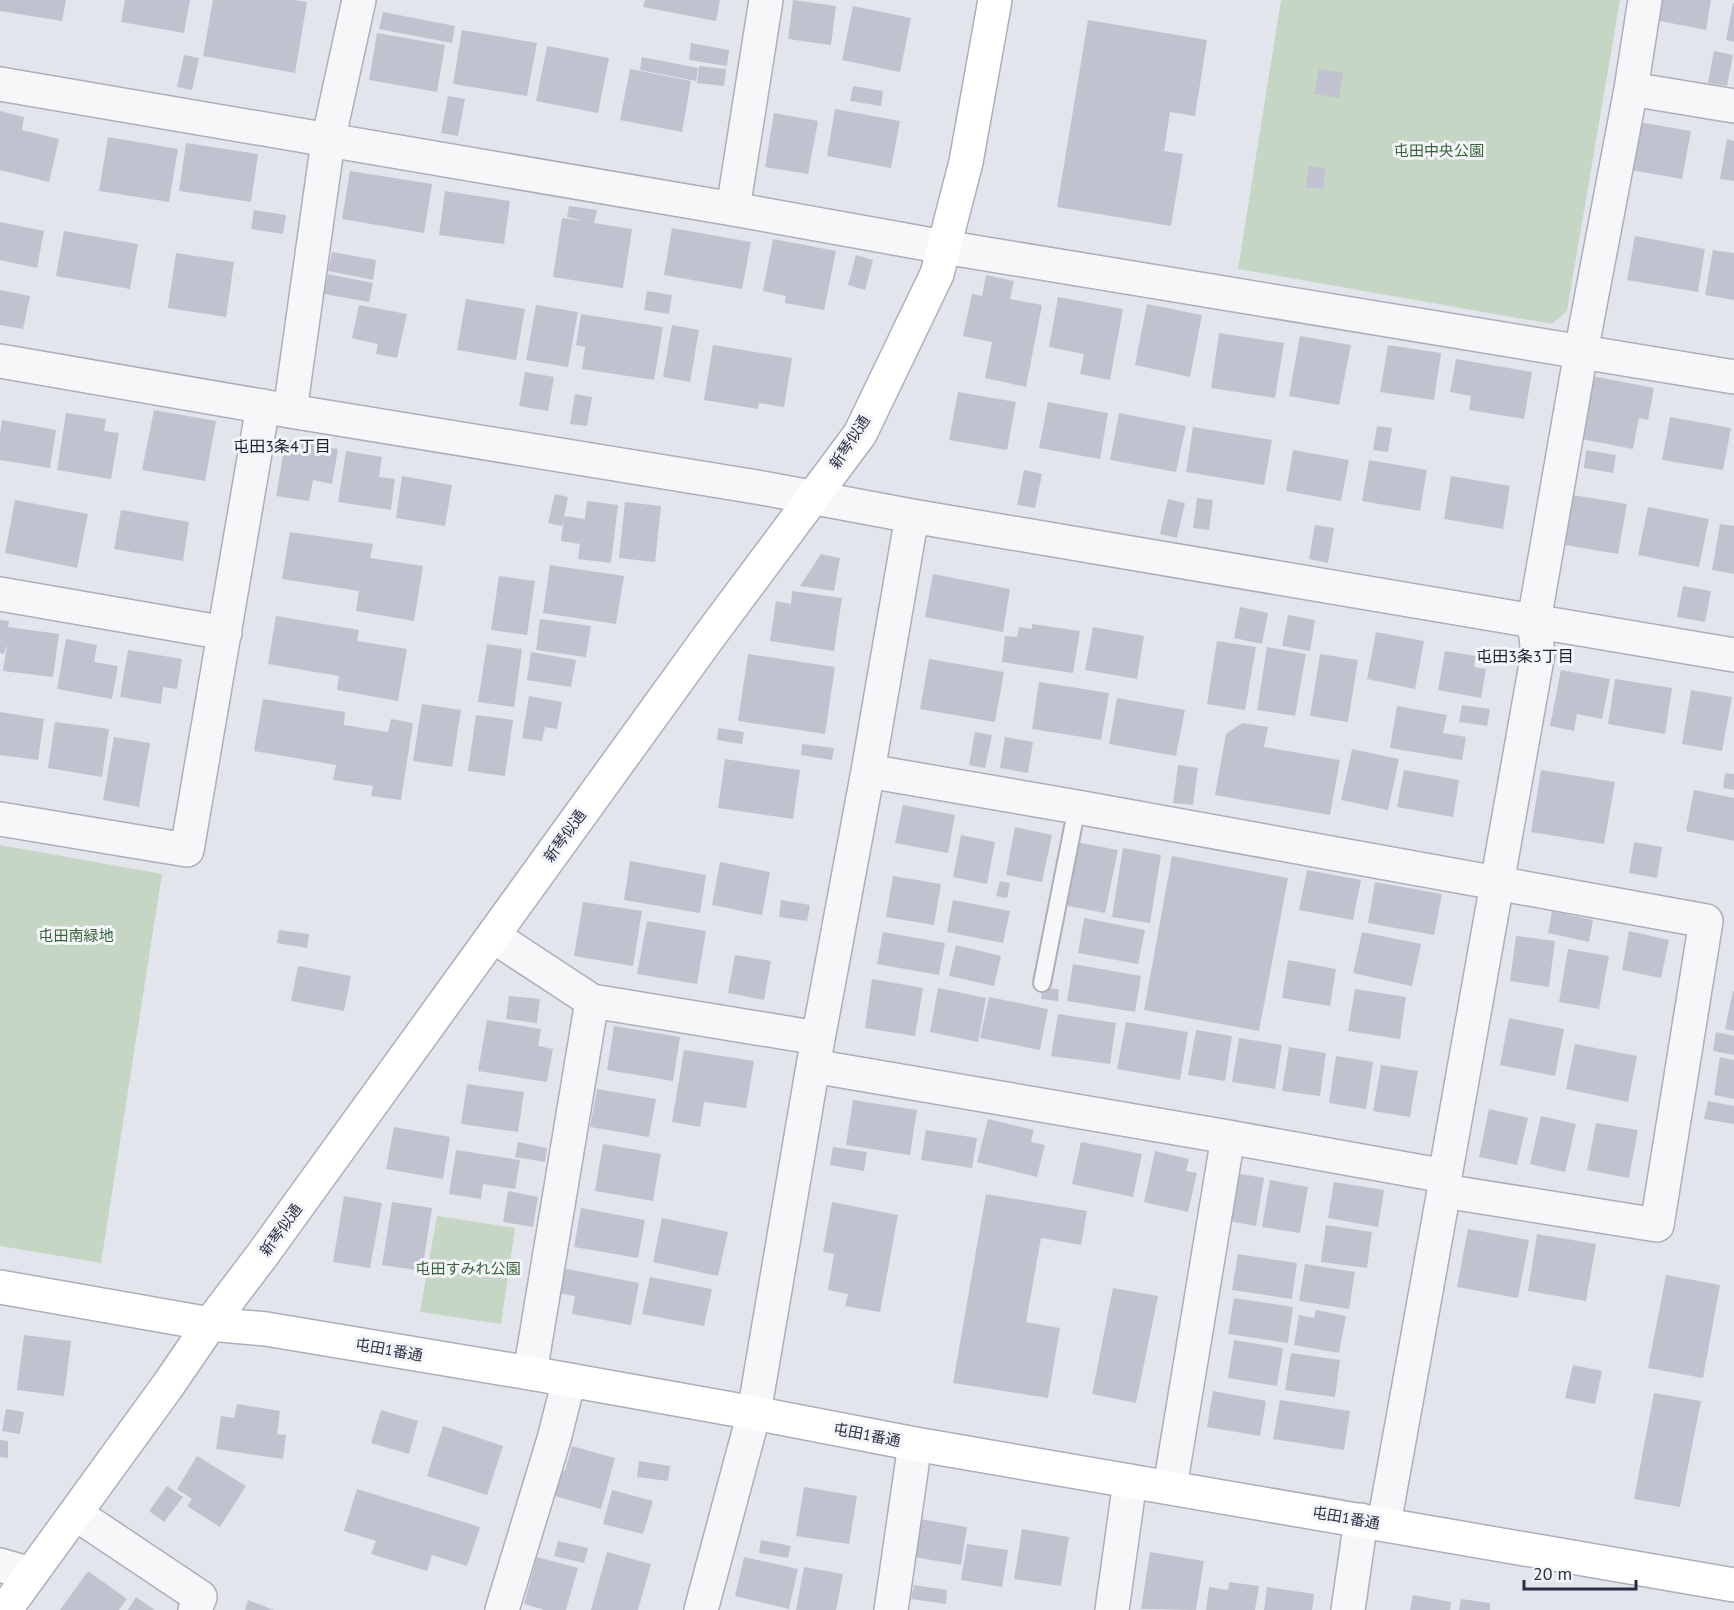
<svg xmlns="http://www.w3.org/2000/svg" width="1734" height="1610" font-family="'PT Sans','Noto Sans JP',sans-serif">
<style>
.green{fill:#c5d7c4}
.building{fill:#c0c3cf}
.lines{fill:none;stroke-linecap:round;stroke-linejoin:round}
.lane-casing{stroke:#acaeba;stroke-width:20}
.street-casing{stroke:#acaeba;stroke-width:36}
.secondary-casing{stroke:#acaeba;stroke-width:36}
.lane{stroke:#f7f7fa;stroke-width:16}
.street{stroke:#f7f7fa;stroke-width:33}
.secondary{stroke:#fff;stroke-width:33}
.labels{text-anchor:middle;stroke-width:6;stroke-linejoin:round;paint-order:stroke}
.park-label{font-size:15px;fill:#366337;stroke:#f4f5f9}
.street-label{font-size:15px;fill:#2a2e46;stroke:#f4f5f9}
.neighbourhood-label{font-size:16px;fill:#1c1f37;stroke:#f4f5f9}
</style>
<rect width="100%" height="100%" fill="#e3e5ec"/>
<path class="green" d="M1281 0H1620L1567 311 1552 324 1238 269Z
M0 845 162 874 101 1263 0 1246Z
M437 1216 515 1228 501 1324 420 1312Z"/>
<path class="building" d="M0 0H66L62 21 0 11Z
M125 0H190L184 33 121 22Z
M213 0H295L307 2 295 73 203 56Z
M645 0H720L716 21 643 7Z
M793 0 836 6 831 45 788 39Z
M1659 0H1711L1706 30 1655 20Z
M1733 3H1734V42L1726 40Z
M853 6 911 18 900 72 842 60Z
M383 12 455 26 452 43 379 29Z
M1088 20 1207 40 1195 116 1170 112 1164 151 1183 154 1171 226 1057 207Z
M462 30 537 43 527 96 453 84Z
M377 33 445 45 437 92 369 80Z
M691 43 729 50 727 66 689 60Z
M547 46 609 58 598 113 536 101Z
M1714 51 1733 55 1727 86 1708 83Z
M184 55 199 58 192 90 177 87Z
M642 57 698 68 696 81 640 70Z
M699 66 726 69 724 86 697 83Z
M630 69 691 81 682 132 620 120Z
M1319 69 1343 73 1339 98 1314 94Z
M853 86 883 91 881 106 850 101Z
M448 96 465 99 458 136 441 133Z
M835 109 900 121 891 168 827 156Z
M0 111 24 117 22 130 59 139 49 182 0 170Z
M774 113 818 121 808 174 765 167Z
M1633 121 1691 131 1682 179 1625 169Z
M108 137 178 149 169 202 99 191Z
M1727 139 1734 141V181L1720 179Z
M186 143 258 154 251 202 179 191Z
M1309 166 1326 169 1323 189 1305 187Z
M350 171 432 184 424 233 342 219Z
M445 191 510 201 504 244 439 235Z
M569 206 597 210 594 223 632 229 623 288 553 277 562 218 585 221 567 217Z
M254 210 286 215 283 234 251 229Z
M0 222 44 231 37 268 0 260Z
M672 228 751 242 742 289 664 275Z
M64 231 138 244 130 289 56 276Z
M1635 236 1705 249 1698 292 1627 280Z
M773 239 836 251 824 310 785 303 786 296 763 291Z
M1713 250 1734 253V300L1705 295Z
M332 252 376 260 373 280 328 271Z
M176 253 234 262 226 317 168 308Z
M856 255 873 260 865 290 848 285Z
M328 274 373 283 369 302 324 294Z
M986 275 1014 281 1010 299 1042 305 1026 387 985 378 992 342 963 336 972 294 982 296Z
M0 290 30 296 23 329 0 325Z
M647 291 672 295 669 314 644 310Z
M1058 297 1123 309 1110 380 1080 374 1084 354 1049 347Z
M466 299 525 309 516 360 457 350Z
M1147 304 1202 315 1190 377 1135 365Z
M359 305 407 314 397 358 376 354 378 344 352 338Z
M536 305 578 312 568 367 526 360Z
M581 314 663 327 654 380 582 369 585 347 576 345Z
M672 325 699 330 690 382 663 377Z
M1219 333 1284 343 1275 398 1211 388Z
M1300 336 1351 345 1339 405 1289 396Z
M713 345 792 358 784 407 759 403 758 409 704 400Z
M1388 345 1441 353 1434 400 1380 392Z
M1456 359 1532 372 1524 419 1469 410 1471 396 1450 392Z
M525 372 554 377 548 411 519 406Z
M1587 375 1654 388 1648 420 1639 418 1633 449 1576 438Z
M958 392 1016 402 1007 450 949 440Z
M575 394 592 397 587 426 570 424Z
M1048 402 1108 413 1100 459 1039 448Z
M154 410 216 421 205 481 142 470Z
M66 413 106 419 104 431 119 433 111 479 57 470Z
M1119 413 1186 426 1176 472 1110 460Z
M1670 417 1731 428 1723 470 1662 460Z
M2 420 56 430 50 468 0 460V434Z
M1377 426 1392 428 1388 452 1373 450Z
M1193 427 1272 440 1264 485 1186 472Z
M286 439 338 449 332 484 313 480 309 501 276 496Z
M1293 450 1349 460 1341 501 1286 491Z
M1586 450 1616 455 1613 473 1584 468Z
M346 451 382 457 379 477 395 479 391 510 338 502Z
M1369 460 1427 470 1420 511 1362 501Z
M1024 470 1042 474 1035 508 1017 505Z
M402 476 452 485 445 526 396 518Z
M1451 476 1510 486 1503 529 1444 519Z
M555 494 568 497 562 526 548 523Z
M1573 495 1627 504 1618 554 1565 545Z
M1197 498 1213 500 1209 530 1193 528Z
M1168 499 1185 503 1177 538 1160 534Z
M15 500 88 514 77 568 5 553Z
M587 501 618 505 611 563 578 559 580 544 561 541 564 516 585 519Z
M625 502 661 506 655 562 619 558Z
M1648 507 1709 519 1699 567 1638 555Z
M121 510 189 522 183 561 114 549Z
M1720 524 1734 526V574L1712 570Z
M1315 525 1334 528 1328 563 1309 559Z
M290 532 373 544 370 558 423 566 414 621 356 611 359 591 282 579Z
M821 554 840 558 834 591 800 586Z
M550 565 624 576 616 624 543 613Z
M933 574 1010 589 1003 632 925 617Z
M499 576 535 581 527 635 491 630Z
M1683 586 1711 591 1705 622 1677 617Z
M792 591 842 598 834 651 770 641 776 601 791 604Z
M1240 607 1268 613 1262 644 1234 638Z
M1288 615 1315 620 1310 651 1282 646Z
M276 616 359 630 357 641 407 649 398 701 337 690 339 676 268 664Z
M540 619 591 626 586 657 536 650Z
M0 620 9 621 8 627 59 634 53 677 3 671 7 644 4 654 0 653Z
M1032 624 1080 631 1073 673 1002 662 1005 636 1017 637 1019 627 1032 629Z
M1093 627 1144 636 1137 679 1085 670Z
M1376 632 1424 641 1415 689 1367 679Z
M66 639 97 645 94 662 118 666 112 699 57 689Z
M1217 641 1256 647 1245 710 1207 704Z
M487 644 522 649 514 707 478 702Z
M1267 647 1306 654 1295 716 1257 710Z
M128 650 182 659 177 689 163 687 161 704 120 697Z
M1445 651 1476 656 1474 667 1486 669 1481 698 1438 690Z
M531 652 576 660 571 687 527 680Z
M748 654 835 667 825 734 738 721Z
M1320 654 1358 660 1348 722 1310 716Z
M929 659 1004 672 995 722 920 709Z
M1561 670 1610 679 1602 719 1577 714 1574 731 1550 726Z
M1615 679 1672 688 1665 734 1608 724Z
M1039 682 1109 693 1101 740 1032 729Z
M1691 690 1732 697 1722 751 1682 744Z
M529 696 562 702 557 729 545 727 542 741 522 738Z
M1117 698 1185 710 1176 756 1109 744Z
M263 699 345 712 344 725 388 732 391 719 413 723 401 800 371 796 373 786 333 780 336 765 254 751Z
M422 704 461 710 452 767 413 761Z
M1462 705 1490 709 1487 726 1459 722Z
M1397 706 1447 715 1443 733 1466 737 1462 760 1390 748Z
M0 712 44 719 38 760 0 755Z
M476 715 513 720 505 776 468 771Z
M55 722 109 729 102 777 48 768Z
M1242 723 1268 727 1264 747 1340 760 1330 815 1215 795 1226 734Z
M718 728 744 732 742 744 717 740Z
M975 732 992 735 985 768 969 765Z
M114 737 150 743 139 807 103 800Z
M1005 737 1033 742 1028 773 1000 768Z
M802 744 834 748 832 760 801 755Z
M1352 749 1399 759 1388 810 1341 800Z
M725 759 800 770 793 819 718 808Z
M1178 765 1198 768 1193 805 1173 803Z
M1404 770 1459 780 1453 817 1397 807Z
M1541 770 1615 782 1604 844 1531 832Z
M1725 773 1734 774V790L1723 788Z
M1694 790 1734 798V841L1686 831Z
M903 805 955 815 948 853 895 843Z
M1015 827 1052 835 1042 882 1006 875Z
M961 835 995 842 987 884 953 877Z
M1071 841 1118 850 1105 913 1058 904Z
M1634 842 1662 847 1657 878 1629 873Z
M1123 848 1161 855 1150 923 1112 917Z
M1172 856 1288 878 1259 1031 1144 1010Z
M630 861 706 875 700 913 624 900Z
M720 862 770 872 762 915 712 905Z
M1307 870 1361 880 1353 920 1299 910Z
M893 876 941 884 934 925 886 917Z
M1000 881 1010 883 1007 898 996 896Z
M1375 882 1442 894 1434 935 1368 923Z
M781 900 810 905 807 921 779 917Z
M953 900 1010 911 1003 943 947 932Z
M583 902 642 911 633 966 574 956Z
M1552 911 1593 920 1589 942 1548 933Z
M1084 918 1145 930 1138 964 1078 953Z
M647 921 706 931 697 984 637 974Z
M279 930 309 934 307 948 277 943Z
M1629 931 1669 940 1661 978 1622 970Z
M883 932 945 943 939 975 877 964Z
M1362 932 1421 944 1412 986 1353 973Z
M1516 936 1555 941 1549 987 1510 981Z
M956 945 1001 956 994 986 949 976Z
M1568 949 1609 956 1599 1009 1559 1002Z
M735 955 771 961 764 1000 728 993Z
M1288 960 1336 969 1330 1006 1282 998Z
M1073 964 1141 976 1135 1012 1067 1001Z
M298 966 351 976 344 1011 291 1001Z
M872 979 923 988 915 1036 865 1028Z
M938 988 986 998 978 1042 930 1032Z
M1042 988 1059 989 1058 1001 1041 999Z
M1355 989 1406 997 1400 1039 1348 1031Z
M1733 991H1734V1031L1725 1029Z
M509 996 540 999 537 1023 506 1019Z
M989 997 1048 1009 1040 1050 980 1038Z
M1058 1014 1116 1023 1110 1064 1051 1056Z
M1509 1018 1564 1029 1555 1076 1500 1065Z
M487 1020 541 1029 538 1046 553 1049 547 1082 478 1071Z
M1126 1022 1188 1032 1180 1080 1117 1069Z
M614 1026 680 1037 673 1081 607 1070Z
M1196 1030 1232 1036 1225 1081 1188 1075Z
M1716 1032 1734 1036V1055L1713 1051Z
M1239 1038 1282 1045 1275 1089 1232 1082Z
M1575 1044 1637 1056 1628 1102 1566 1089Z
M1289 1047 1326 1053 1320 1096 1282 1091Z
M684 1050 754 1061 746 1108 704 1102 700 1127 672 1122Z
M1336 1056 1373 1062 1366 1109 1329 1103Z
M1720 1057 1734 1060V1099L1714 1095Z
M1381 1065 1418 1071 1410 1117 1373 1111Z
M467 1084 524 1092 518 1132 461 1124Z
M597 1089 656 1099 649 1137 590 1127Z
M853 1100 917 1110 910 1155 846 1145Z
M1708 1101 1734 1106V1124L1704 1119Z
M1489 1109 1528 1118 1517 1165 1479 1157Z
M1541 1116 1576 1124 1565 1172 1530 1164Z
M988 1119 1034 1130 1031 1142 1045 1145 1037 1177 977 1162Z
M1596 1123 1638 1130 1629 1178 1587 1170Z
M394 1127 450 1137 443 1179 386 1169Z
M926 1130 977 1138 972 1168 921 1160Z
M518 1142 547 1148 545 1162 515 1157Z
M1081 1142 1142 1154 1133 1197 1072 1184Z
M603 1144 661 1154 653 1201 595 1191Z
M833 1147 867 1152 864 1171 830 1165Z
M456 1150 520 1160 515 1189 483 1184 481 1199 449 1194Z
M1155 1151 1189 1159 1186 1171 1197 1173 1188 1212 1144 1202Z
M1224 1171 1264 1178 1256 1226 1217 1219Z
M1270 1180 1308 1187 1300 1233 1262 1227Z
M1334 1182 1384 1190 1378 1227 1328 1218Z
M508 1191 538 1197 533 1227 503 1222Z
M986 1194 1087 1211 1081 1245 1041 1238 1026 1322 1060 1328 1048 1398 953 1383Z
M344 1196 382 1203 370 1268 333 1262Z
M392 1202 432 1208 422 1271 382 1265Z
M832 1202 898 1215 880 1312 845 1306 848 1294 828 1290 834 1254 823 1252Z
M581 1208 645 1220 638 1258 574 1247Z
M662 1218 728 1232 718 1276 653 1262Z
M1326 1225 1372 1232 1367 1268 1321 1262Z
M1468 1229 1529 1240 1518 1298 1457 1287Z
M1537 1234 1596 1244 1586 1301 1528 1291Z
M1238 1254 1297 1263 1292 1299 1232 1290Z
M1305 1264 1355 1272 1349 1309 1299 1301Z
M562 1268 639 1283 631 1325 572 1314 575 1296 557 1293Z
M1666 1275 1720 1285 1703 1378 1648 1368Z
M650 1277 712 1289 704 1326 642 1314Z
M1113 1288 1158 1296 1136 1403 1092 1394Z
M1234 1298 1293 1307 1288 1343 1228 1334Z
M1316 1310 1346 1316 1339 1353 1294 1345 1299 1315 1314 1318Z
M24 1335 71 1341 64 1396 17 1390Z
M1234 1340 1283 1348 1277 1386 1228 1378Z
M1291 1353 1340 1360 1335 1397 1285 1390Z
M1573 1365 1602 1371 1595 1404 1565 1398Z
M1213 1391 1266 1401 1260 1436 1207 1427Z
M1654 1393 1701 1401 1680 1507 1634 1499Z
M1280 1400 1350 1411 1344 1450 1273 1439Z
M237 1404 280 1411 277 1434 286 1435 283 1459 216 1449 221 1416 234 1418Z
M6 1409 24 1412 20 1434 2 1431Z
M381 1410 418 1421 409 1454 371 1443Z
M443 1426 503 1446 487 1495 427 1476Z
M0 1440 8 1441V1458L0 1457Z
M572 1446 615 1458 601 1509 551 1495 558 1469 565 1471Z
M197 1456 246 1486 220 1527 187 1506 192 1499 177 1489Z
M639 1461 670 1466 668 1481 637 1477Z
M167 1486 183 1497 164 1522 149 1511Z
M804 1487 857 1496 849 1544 796 1536Z
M357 1489 480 1527 467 1566 432 1555 427 1571 371 1554 376 1541 344 1531Z
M612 1490 653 1501 643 1534 603 1524Z
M914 1518 967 1527 961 1565 908 1556Z
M1022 1529 1069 1537 1061 1586 1014 1579Z
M761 1540 791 1546 788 1558 759 1553Z
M558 1541 588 1548 584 1563 554 1556Z
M967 1544 1008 1550 1002 1587 961 1580Z
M607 1552 651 1564 638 1610H591Z
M1150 1552 1204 1561 1196 1610 1141 1609Z
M537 1557 578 1568 566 1610H545L524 1604Z
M744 1557 798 1569 789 1609 735 1596Z
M804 1567 843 1574 836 1610H796Z
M88 1571 127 1599 119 1610H60Z
M1229 1582 1259 1586 1255 1610H1206L1209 1587 1228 1590Z
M914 1585 947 1590 946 1604 911 1599Z
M1267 1587 1314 1594 1312 1610H1264Z
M1413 1595 1451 1602 1450 1610H1410Z
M136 1597 155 1610H128Z
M1461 1599 1490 1603V1610H1459Z
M248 1600 274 1610H245Z"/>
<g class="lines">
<g class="lane-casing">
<path id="lane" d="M1042 983 1077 807"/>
</g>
<g class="street-casing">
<path id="street" d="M0 84 733 209 944 247 1734 377
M1631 89 1734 106
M733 209 766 0
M0 361 290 411 762 488 912 516 1734 655
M290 411 328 141 359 0
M0 594 225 633
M868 771 1077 807 1706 921 1657 1225 1444 1191
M0 819 187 850 263 406
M493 936 592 1001 818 1038
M813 1066 1228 1137
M530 1373 592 1001
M1170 1487 1228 1137 1445 1176
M76 1514 200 1597 195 1610
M1384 1524 1444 1191 1445 1176 1538 653 1534 621 1581 352 1631 89 1645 0
M0 1565 31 1574
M502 1610 554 1439 569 1380
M701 1610 754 1413 813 1066 868 771 912 516
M891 1610 915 1444
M1112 1610 1130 1481
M1348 1610 1361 1520"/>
</g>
<g class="secondary-casing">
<path id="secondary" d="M0 1287 210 1324 266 1329 530 1373 754 1413 915 1444 1734 1585
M5 1610 169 1384 210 1324 263 1254 708 638 860 434 937 274 966 162 995 0"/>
</g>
<use href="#lane" class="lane"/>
<use href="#street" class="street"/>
<use href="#secondary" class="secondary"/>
</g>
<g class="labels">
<g class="park-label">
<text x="1439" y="156">屯田中央公園</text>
<text x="76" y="941">屯田南緑地</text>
<text x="468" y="1274">屯田すみれ公園</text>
</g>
<g class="street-label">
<text transform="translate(850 442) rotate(-57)" y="5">新琴似通</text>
<text transform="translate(565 836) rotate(-54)" y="5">新琴似通</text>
<text transform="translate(281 1230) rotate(-54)" y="5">新琴似通</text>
<text transform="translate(389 1350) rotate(10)" y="5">屯田1番通</text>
<text transform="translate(867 1435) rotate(11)" y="5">屯田1番通</text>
<text transform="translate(1346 1518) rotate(10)" y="5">屯田1番通</text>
</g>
<g class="neighbourhood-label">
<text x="282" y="452">屯田3条4丁目</text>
<text x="1525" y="662">屯田3条3丁目</text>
</g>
</g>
<path d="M1524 1580v9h112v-9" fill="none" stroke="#2a2e46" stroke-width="3"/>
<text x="1533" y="1580" font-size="18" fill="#2a2e46" stroke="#f4f5f9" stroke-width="4.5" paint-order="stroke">20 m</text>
</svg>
